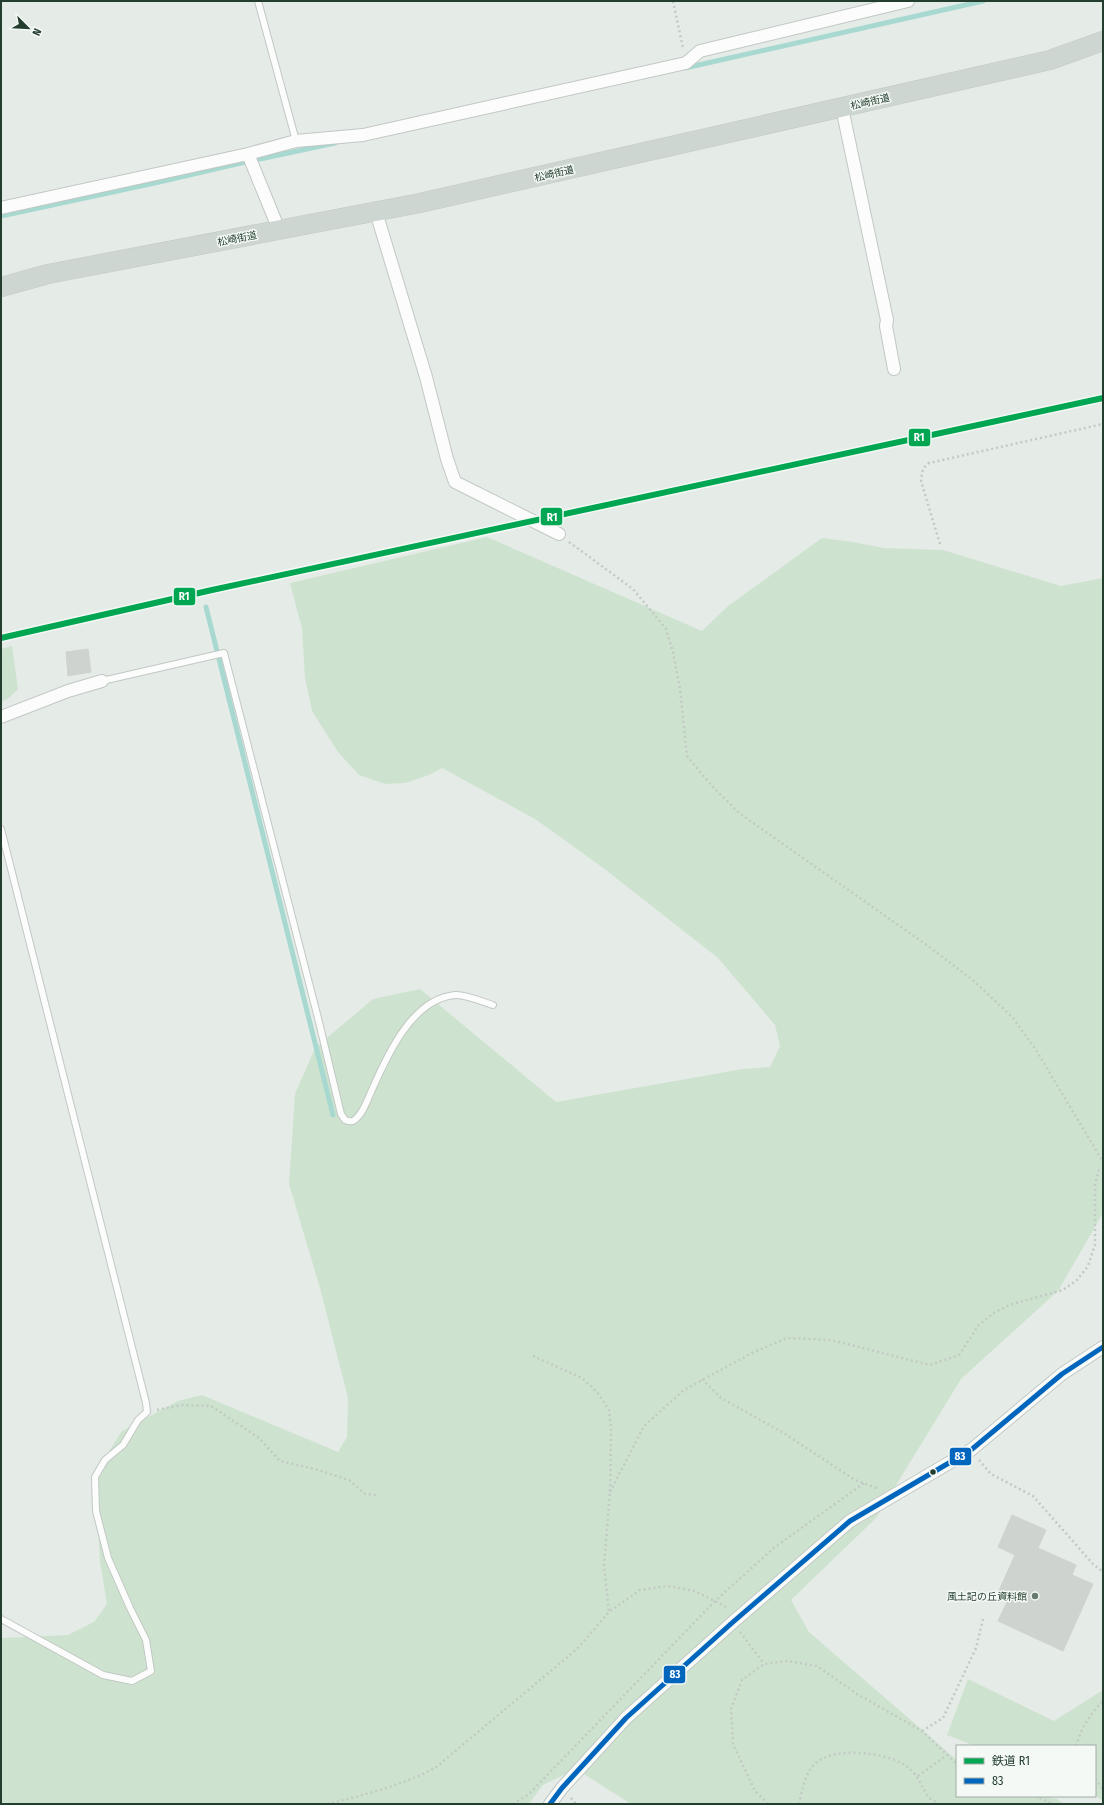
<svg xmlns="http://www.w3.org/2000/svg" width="1104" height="1805" font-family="'Fira Sans Condensed','Noto Sans JP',sans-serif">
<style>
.green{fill:#cee3cf}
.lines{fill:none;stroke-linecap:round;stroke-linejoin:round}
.stream{stroke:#a7d9d1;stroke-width:5}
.building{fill:#ced3d0;stroke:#ced3d0}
.lane-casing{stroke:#c2c8c4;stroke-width:8}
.street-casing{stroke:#c2c8c4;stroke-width:14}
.primary-casing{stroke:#c1cac5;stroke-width:20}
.path{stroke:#c2cac5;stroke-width:2.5;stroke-dasharray:2 3;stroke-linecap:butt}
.lane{stroke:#fbfcfb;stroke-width:6}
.street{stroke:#fbfcfb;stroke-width:12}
.primary{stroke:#ced6d2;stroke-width:19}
.bus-1-casing{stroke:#f4f9f5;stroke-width:8}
.bus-1{stroke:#0065bd;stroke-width:5}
.rail-1-casing{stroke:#f4f9f5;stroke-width:9}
.rail-1{stroke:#00a651;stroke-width:6}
.bus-dot{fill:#233e2f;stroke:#f4f9f5;stroke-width:1.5}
.poi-dot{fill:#677b6f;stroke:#f4f9f5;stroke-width:1.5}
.labels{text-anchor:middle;stroke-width:3;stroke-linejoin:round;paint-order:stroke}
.street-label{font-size:10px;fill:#233e2f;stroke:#f4f9f5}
.poi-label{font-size:10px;fill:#233e2f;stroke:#f4f9f5;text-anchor:end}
.line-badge{stroke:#f4f9f5;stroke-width:1.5}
.badge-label{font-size:11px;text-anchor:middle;font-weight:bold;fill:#fff}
</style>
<rect width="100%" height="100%" fill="#e5ebe7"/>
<path class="green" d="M487 537 702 631 728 606 822 538 853 542 884 548 943 550 1061 586 1103 578V1213L1058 1291 961 1379 876 1518 791 1600 809 1632 957 1760V1796H1046L1057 1799 1064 1804H631L576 1769 543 1785 529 1804H1V1638L68 1635 94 1622 107 1604 100 1562 95 1473 122 1431 178 1401 202 1395 338 1452 347 1437 348 1398 320 1288 289 1184 295 1094 315 1048 373 999 420 989 556 1102 743 1069 770 1067 780 1046 775 1025 718 958 602 867 535 819 442 768 429 775 405 783 385 784 359 775 338 752 312 711 305 678 302 629 290 583Z
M12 646 18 689 9 698 1 702V649Z
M968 1679 1054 1721 1103 1690V1801L1095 1795V1746H975L947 1735Z"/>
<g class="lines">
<path class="stream" d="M685 68 983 1
M260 159 335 143
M1 216 159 182 245 162
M206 607 333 1115"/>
</g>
<path class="building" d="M88 649 91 672 68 676 66 652Z
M1012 1515 1046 1530 1038 1548 1076 1565 1072 1575 1093 1584 1063 1651 998 1621 1008 1600 997 1595 1015 1555 998 1547Z"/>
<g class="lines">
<g class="lane-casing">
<path id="lane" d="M258 1 296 141
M102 681 224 653 318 1018 341 1114 345 1120C348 1121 350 1122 353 1121 362 1116 367 1101 371 1092 386 1058 411 999 455 995 465 994 483 1002 493 1005
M1 829 146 1403 147 1412 138 1420 123 1445 105 1460 95 1477 96 1511 108 1558 130 1608 146 1640 151 1671 132 1681 103 1675 1 1619"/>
</g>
<g class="street-casing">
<path id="street" d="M842 108 887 320 886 326 894 369
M248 154 275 220 278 231
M1 208 248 154 296 141 363 135 686 63 700 51 908 1
M376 212 426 377 447 459 455 482 559 534
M1 717 68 691 102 681
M550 1804 562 1788 626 1718 733 1622 850 1521 971 1450 1062 1374 1103 1347"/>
</g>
<g class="primary-casing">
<path id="primary" d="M1 287 48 274 420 203 1050 60 1103 41"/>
</g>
<path class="path" d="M673 1 683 48
M569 542 633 589 666 629 673 652 680 689 687 756 711 785 739 813 928 946 974 981 1013 1018 1036 1050 1103 1162
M940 544 921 481C922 473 922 468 929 463L1103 424
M533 1356 582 1378 597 1392 609 1410 611 1430 610 1492 604 1566 609 1612
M702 1379 721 1398 782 1432 855 1480 879 1489
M157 1410 181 1405 211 1406 259 1438 280 1461 315 1469 349 1480 365 1494 377 1495
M979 1460 991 1474 1033 1496 1093 1564 1103 1572
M610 1492 644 1426 684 1390 754 1352 787 1338 831 1340 930 1365 959 1355 978 1326 992 1314 1009 1305 1063 1290 1077 1280 1088 1266 1095 1245V1184L1099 1170 1103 1168
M740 1632 764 1664
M922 1731 943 1718 976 1648 983 1619
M1076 1746C1083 1725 1088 1717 1103 1701
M918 1776 947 1755
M1095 1779 1103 1789
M1035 1796 1053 1804
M571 1798 576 1804
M327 1804C364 1795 400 1786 435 1768L577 1649 609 1612 640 1590 668 1586 695 1591 728 1608
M513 1804 529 1794 715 1601 775 1547 864 1483
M768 1804 755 1791 733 1744 731 1709 742 1680 764 1664 788 1661 817 1666 857 1694 922 1731 957 1764
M799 1804C802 1791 805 1771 817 1762 837 1747 882 1752 903 1764 917 1772 919 1782 927 1795 929 1799 935 1801 939 1804"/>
<use href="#lane" class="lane"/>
<use href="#street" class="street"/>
<use href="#primary" class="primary"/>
<g class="bus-1-casing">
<path id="bus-1" d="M550 1804 562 1788 626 1718 733 1622 850 1521 971 1450 1062 1374 1103 1347"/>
</g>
<use href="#bus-1" class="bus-1"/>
<g class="rail-1-casing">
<path id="rail-1" d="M1 638 212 590 1103 398"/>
</g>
<use href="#rail-1" class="rail-1"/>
</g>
<circle class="bus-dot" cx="933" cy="1472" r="3.5"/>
<circle class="poi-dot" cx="1035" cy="1596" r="4"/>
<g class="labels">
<g class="street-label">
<text transform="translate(870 101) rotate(-13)" y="4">松崎街道</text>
<text transform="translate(554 173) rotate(-13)" y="4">松崎街道</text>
<text transform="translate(237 238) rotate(-11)" y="4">松崎街道</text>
</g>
<g class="poi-label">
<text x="1027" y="1600">風土記の丘資料館</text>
</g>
</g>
<g class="line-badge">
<rect x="908" y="428" width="23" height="19" rx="4" fill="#00a651"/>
<rect x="540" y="507" width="23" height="19" rx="4" fill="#00a651"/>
<rect x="173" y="587" width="23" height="19" rx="4" fill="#00a651"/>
<rect x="949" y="1447" width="23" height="19" rx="4" fill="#0065bd"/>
<rect x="663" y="1665" width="23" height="19" rx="4" fill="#0065bd"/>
</g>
<g class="badge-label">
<text x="919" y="441">R1</text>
<text x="552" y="521">R1</text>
<text x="184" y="600">R1</text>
<text x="960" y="1460">83</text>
<text x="675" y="1678">83</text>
</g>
<rect width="1104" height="1805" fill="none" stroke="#233e2f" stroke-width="4"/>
<rect x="956" y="1745" width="140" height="52" fill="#f4f9f5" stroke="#a0aea6"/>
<rect x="964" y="1758" width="20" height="6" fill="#00a651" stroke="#a0aea6"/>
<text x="992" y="1765" font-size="12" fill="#233e2f">鉄道 R1</text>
<rect x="964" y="1778" width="20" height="6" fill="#0065bd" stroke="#a0aea6"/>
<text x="992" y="1785" font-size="12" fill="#233e2f">83</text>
<g transform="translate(28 28) rotate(114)" stroke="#f4f9f5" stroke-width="3" paint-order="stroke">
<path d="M0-3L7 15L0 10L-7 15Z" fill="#233e2f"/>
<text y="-6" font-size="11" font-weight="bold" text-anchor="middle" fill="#233e2f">N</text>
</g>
</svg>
